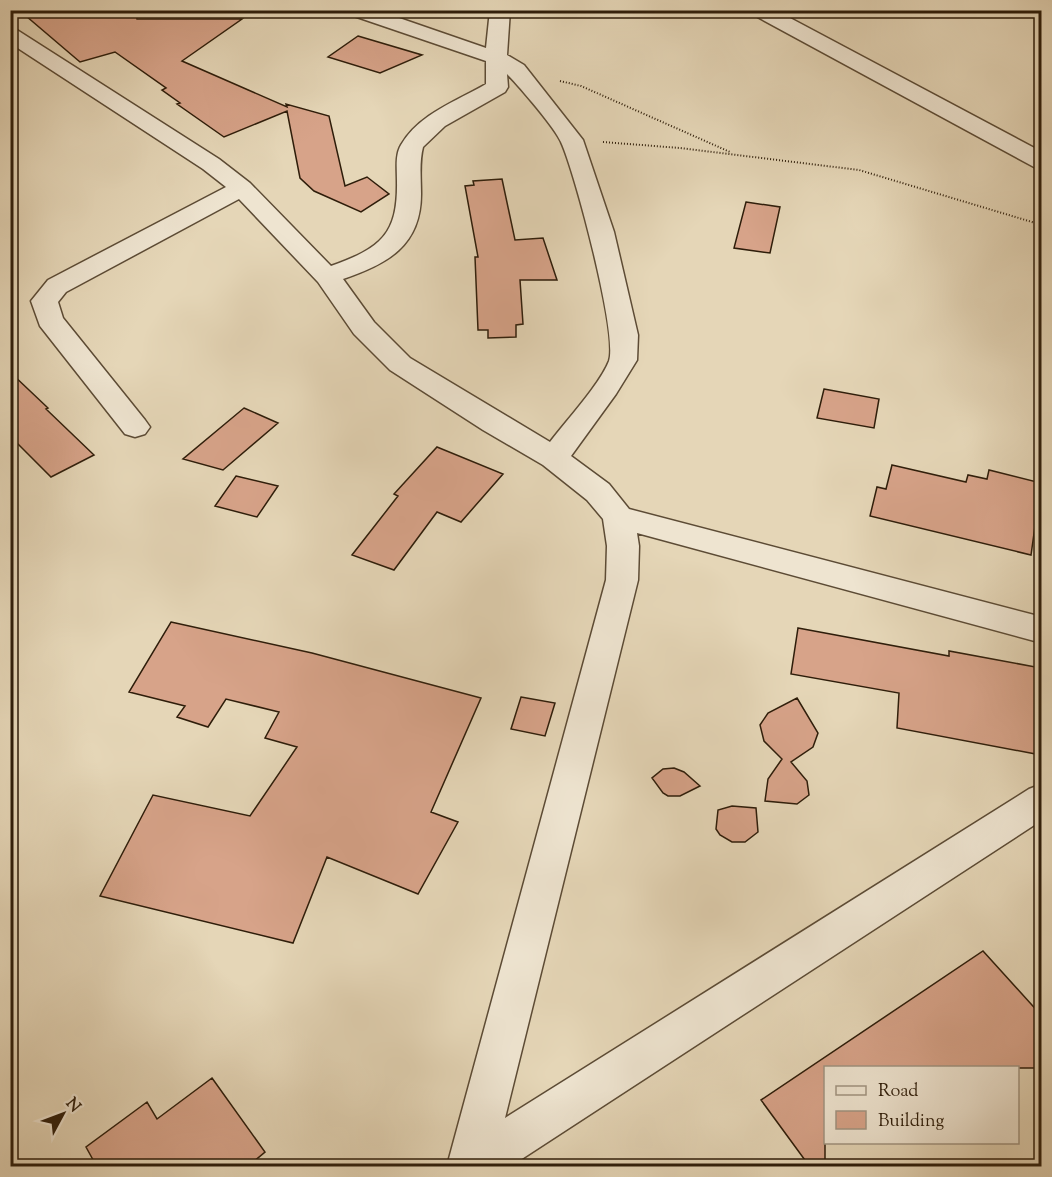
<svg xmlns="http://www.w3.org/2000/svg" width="1052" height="1177" font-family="'Sorts Mill Goudy',serif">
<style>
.building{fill:#d7a389;stroke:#2e1d0a;stroke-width:1.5}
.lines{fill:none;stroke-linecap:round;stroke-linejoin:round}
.minor-casing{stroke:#5c4b35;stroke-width:3}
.path{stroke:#2e1d0a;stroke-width:2;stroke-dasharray:1 2;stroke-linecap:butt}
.minor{fill:#eee4d0;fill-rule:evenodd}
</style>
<rect width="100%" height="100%" fill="#e5d6b7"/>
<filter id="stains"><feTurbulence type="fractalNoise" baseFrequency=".00333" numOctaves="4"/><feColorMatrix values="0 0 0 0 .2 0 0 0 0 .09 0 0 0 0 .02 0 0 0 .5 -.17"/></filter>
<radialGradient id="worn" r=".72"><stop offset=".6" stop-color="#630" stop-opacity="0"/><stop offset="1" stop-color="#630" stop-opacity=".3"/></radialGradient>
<path class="building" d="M19 10H136L137 19H242L182 61 287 107 286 104 329 116 345 186 367 177 389 194 361 212 314 191 300 178 287 111 224 137 177 104 180 103 162 90 166 88 115 52 80 62Z
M358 36 422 55 380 73 328 57Z
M502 179 515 240 543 238 557 280H520L523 324 516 325V337L488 338V330H478L475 257H478L465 186 474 185 473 181Z
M746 202 780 207 770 253 734 248Z
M10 372 48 408 46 409 94 455 51 477 10 436Z
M824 389 879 399 874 428 817 418Z
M244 408 278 423 223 470 183 459Z
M437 447 503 474 461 522 437 512 394 570 352 555 398 496 394 494Z
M892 465 966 482 968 475 987 479 989 470 1041 483 1031 555 870 516 877 487 886 489Z
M236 476 278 486 257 517 215 506Z
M171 622 312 653 481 698 431 812 458 822 418 894 327 857 293 943 100 896 153 795 250 816 297 747 265 738 279 712 226 699 208 727 177 717 185 706 129 692Z
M798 628 949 656V651L1041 668V755L897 728 899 693 791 674Z
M521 697 555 703 545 736 511 729Z
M797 698 818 733 813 747 791 762 807 781 809 795 797 804 765 801 768 779 782 759 764 741 760 725 768 713Z
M674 768 684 772 700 786 680 796H668L663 793 652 778 663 769Z
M732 806 756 808 758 832 745 842H732L720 835 716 829 718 810Z
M983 951 1041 1015V1068H825V1167H810L761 1100Z
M212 1078 265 1152 247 1167H97L86 1147 147 1102 157 1119Z"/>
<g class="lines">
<g class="minor-casing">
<path id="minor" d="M345 10H376L486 48 490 10H510L507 55 524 65 583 140 614 232 638 335 637 360 616 394 571 456 609 484 629 509 1042 617V643L637 533 639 546 638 580 505 1118 1029 789 1042 784V820L511 1166H447L606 580 607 546 603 519 587 500 543 465 483 430 390 370 354 334 318 282 239 199 66 292 58 302 63 318 145 420 150 427 145 434 135 437 125 434 40 326 31 301 48 280 226 187 203 169 10 43V28L17 30 219 159 250 183 331 266C381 248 398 235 397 181 397 169 395 155 401 145 419 114 457 101 486 84V61L348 14ZM507 74C519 86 555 128 561 142 575 172 618 335 609 361 600 384 566 421 550 442L410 358 374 322 343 279C387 264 421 246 421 194 421 178 419 162 423 147L445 126 505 92 508 87Z
M749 10H775L1042 152V169L1034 167 752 14Z"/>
</g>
<path class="path" d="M560 81 581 86 730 152
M603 142 680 148 859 170 1042 225"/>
<use href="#minor" class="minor"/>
</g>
<rect width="1052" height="1177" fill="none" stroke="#e5d6b7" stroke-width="36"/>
<rect x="12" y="12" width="1028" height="1153" fill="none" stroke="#2e1d0a" stroke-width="3"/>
<rect x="18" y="18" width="1016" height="1141" fill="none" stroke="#2e1d0a" stroke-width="1.5"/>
<rect x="824" y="1066" width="195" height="78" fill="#eee4d0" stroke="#a19481" stroke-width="1.5"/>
<rect x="836" y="1086" width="30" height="9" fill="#eee4d0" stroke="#a19481" stroke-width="1.5"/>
<text x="878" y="1096" font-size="18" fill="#2e1d0a">Road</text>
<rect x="836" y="1111" width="30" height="18" fill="#d7a389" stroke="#a19481" stroke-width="1.5"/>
<text x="878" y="1126" font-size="18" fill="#2e1d0a">Building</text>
<g transform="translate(63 1114) rotate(49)" stroke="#eee4d0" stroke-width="4.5" paint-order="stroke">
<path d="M0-4.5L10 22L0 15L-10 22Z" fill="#2e1d0a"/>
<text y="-9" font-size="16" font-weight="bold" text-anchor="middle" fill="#2e1d0a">N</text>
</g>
<rect width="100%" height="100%" filter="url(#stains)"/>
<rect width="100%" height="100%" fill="url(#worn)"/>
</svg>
